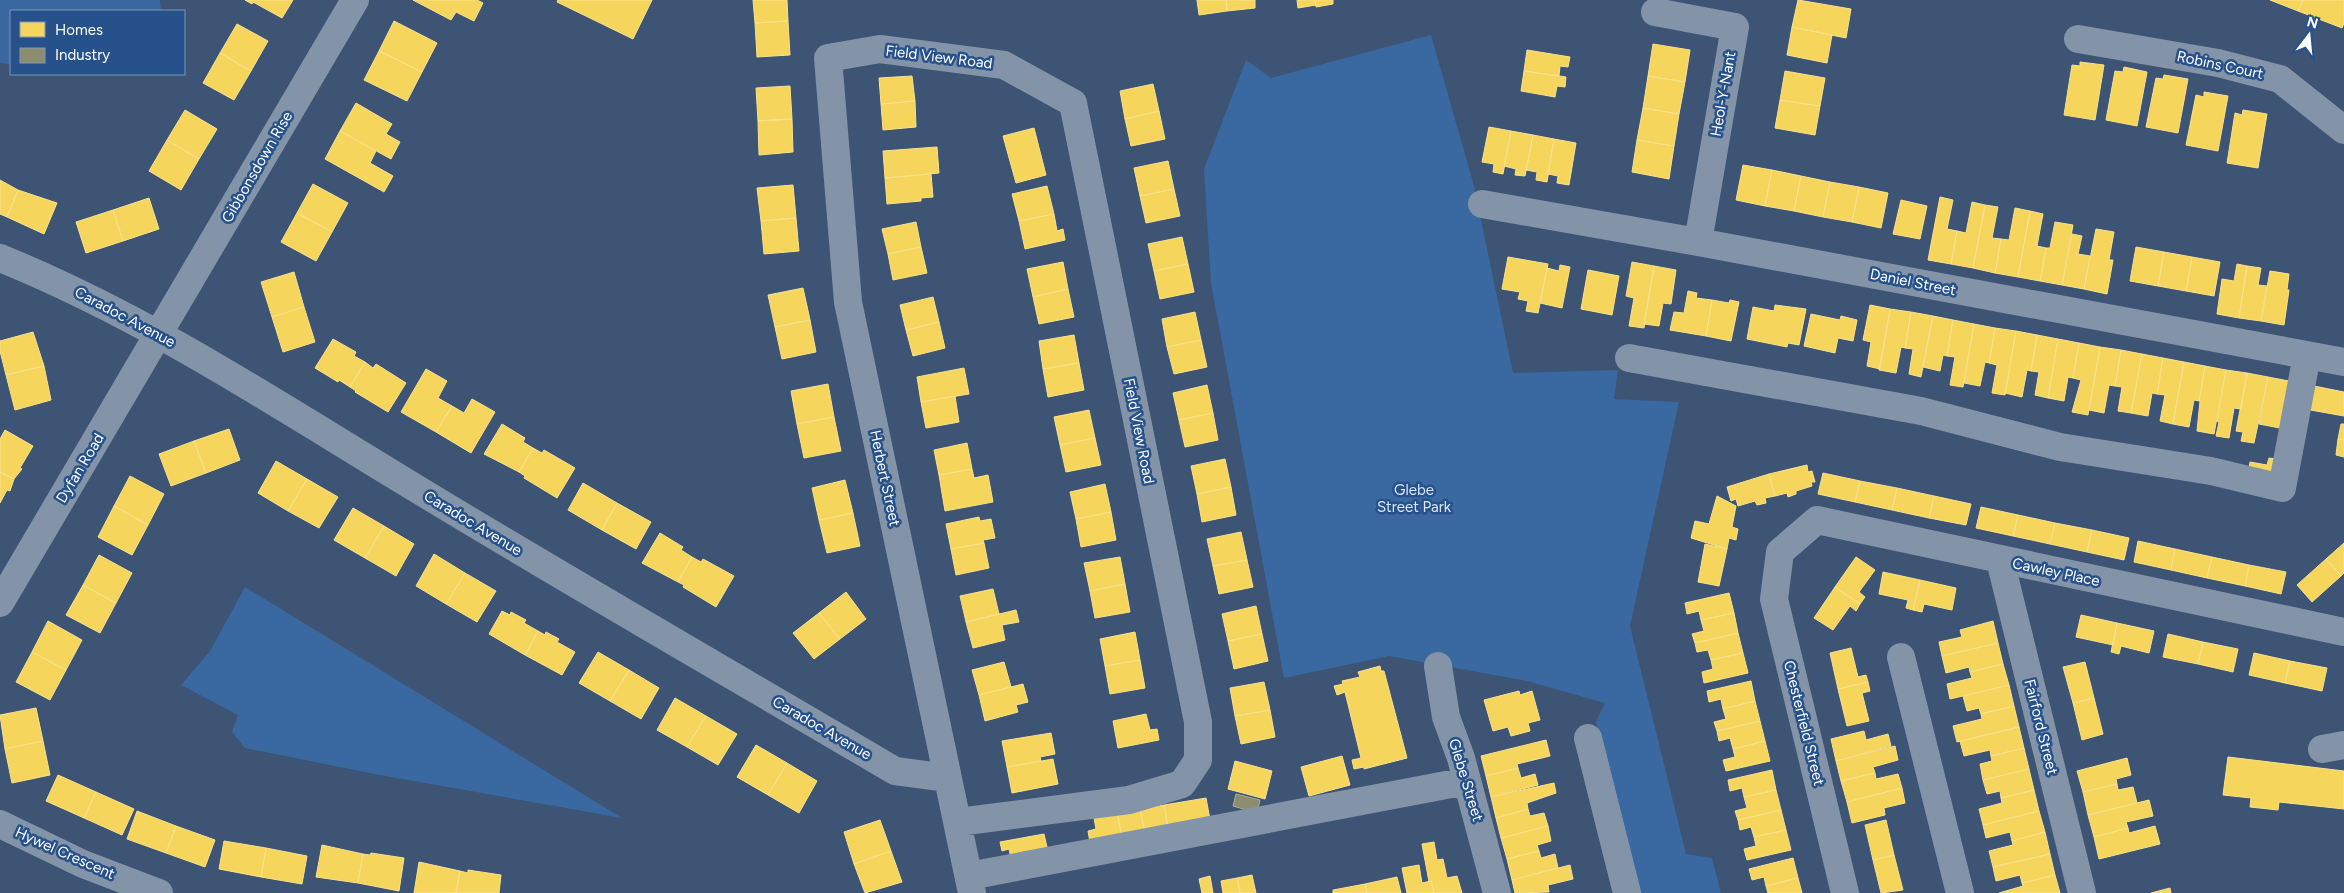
<svg xmlns="http://www.w3.org/2000/svg" width="2344" height="893" font-family="Figtree,sans-serif">
<style>
.green{fill:#3a68a1}
.homes{fill:#f6d55c;stroke:#f9e28d}
.industry{fill:#8c8c6e;stroke:#aeae9a}
.lines{fill:none;stroke-linecap:round;stroke-linejoin:round}
.minor{stroke:#8494a8;stroke-width:28}
.labels{text-anchor:middle;stroke-width:5;stroke-linejoin:round;paint-order:stroke}
.street-label{font-size:15px;fill:#fff;stroke:#26518b}
.park-label{font-size:15px;fill:#d8e6f8;stroke:#26518b}
</style>
<rect width="100%" height="100%" fill="#3d5474"/>
<path class="green" d="M0 0H160L161 11H11V64L0 63Z
M1431 35 1473 182 1513 373 1618 370 1614 399 1679 402 1630 626 1686 854 1712 858 1721 893H1638L1596 722 1605 703 1527 681 1389 656 1284 678 1211 283 1204 169 1246 60 1271 78Z
M245 587 622 818 380 775 245 748 232 732 238 715 181 685 210 651Z"/>
<path class="homes" d="M245 0H293L282 18 253 2 252 4Z
M413 0H477L483 3 474 21 456 12 451 20Z
M558 0H652L633 39 557 2Z
M753 0H787L788 21 755 23Z
M1197 0H1226L1227 11 1199 15Z
M1226 0H1255V8L1227 11Z
M1297 0H1315L1316 5 1298 8Z
M1315 0H1333V4L1316 7Z
M1798 0 1851 9 1846 38 1792 27Z
M2270 0H2303L2298 11Z
M2303 0H2344V23L2342 28 2298 11Z
M394 21 437 43 422 72 379 51Z
M788 21 790 55 757 57 755 23Z
M237 24 268 41 251 71 220 53Z
M1792 27 1832 35 1827 63 1787 55Z
M1653 44 1690 50 1685 82 1648 76Z
M1527 50 1570 57 1568 67 1560 66 1559 76 1524 71Z
M379 51 422 72 407 101 364 80Z
M220 53 251 71 234 100 203 83Z
M2080 62 2104 65 2095 120 2064 115 2072 65 2080 66Z
M2124 67 2147 72 2137 126 2106 120 2115 71 2123 72Z
M1524 71 1566 77 1565 87 1557 86 1555 97 1521 91Z
M1785 71 1825 78 1820 106 1780 100Z
M2164 75 2188 79 2178 133 2146 127 2156 78 2163 79Z
M912 76 915 101 881 104 879 78Z
M1648 76 1685 82 1679 114 1643 108Z
M1153 84 1159 111 1125 119 1120 91Z
M790 86 792 119 758 121 756 88Z
M2204 92 2228 96 2218 151 2186 145 2196 95 2204 97Z
M1780 100 1820 106 1815 135 1775 128Z
M915 101 916 127 883 130 881 104Z
M356 103 392 124 386 134 400 142 391 159 340 131Z
M1643 108 1679 114 1674 146 1637 140Z
M185 110 217 129 199 159 167 140Z
M2243 110 2267 114 2258 168 2227 163 2235 113 2242 115Z
M1159 111 1165 139 1131 146 1125 119Z
M792 119 793 152 759 155 758 121Z
M1489 127 1511 131 1503 174 1493 172 1494 164 1482 162Z
M1034 128 1046 175 1016 183 1003 136Z
M340 131 376 151 370 163 393 176 384 192 325 159Z
M1511 131 1533 135 1525 176 1515 175 1516 169 1504 166Z
M1533 135 1554 139 1547 182 1536 180 1537 172 1526 170Z
M1554 139 1576 143 1569 185 1557 183 1558 176 1548 174Z
M167 140 199 159 181 190 149 171Z
M1637 140 1674 146 1669 179 1632 172Z
M937 147 939 173 885 178 883 151Z
M1168 161 1174 189 1140 196 1134 168Z
M1743 165 1772 170 1765 206 1736 200Z
M1772 170 1801 176 1794 211 1765 206Z
M931 174 933 197 921 198V201L887 204 885 178Z
M1801 176 1830 182 1823 217 1794 211Z
M0 180 18 190 7 217 0 214Z
M1830 182 1859 187 1852 222 1823 217Z
M313 184 348 203 332 232 297 213Z
M793 185 796 218 761 221 757 188Z
M1047 186 1054 214 1019 221 1012 194Z
M1859 187 1888 193 1881 228 1852 222Z
M1174 189 1180 216 1146 223 1140 196Z
M18 190 57 203 44 234 7 217Z
M1940 197 1953 200 1947 229 1957 231 1951 264 1928 260Z
M149 198 159 229 123 241 113 210Z
M1901 200 1927 206 1920 239 1893 234Z
M1972 202 1985 205 1973 268 1951 264 1957 231 1966 233Z
M1985 205 1998 207 1992 238 2001 239 1995 273 1973 268Z
M2015 208 2030 211 2018 277 1995 273 2001 239 2009 240Z
M113 210 123 241 86 253 76 222Z
M2030 211 2043 214 2037 246 2046 248 2040 281 2018 277Z
M297 213 332 232 316 261 281 242Z
M1054 214 1057 231 1063 229 1065 240 1025 249 1019 221Z
M796 218 799 251 764 254 761 221Z
M916 222 921 247 888 254 882 229Z
M2055 222 2073 225 2062 285 2040 281 2046 248H2050Z
M2096 229 2114 232 2109 260H2113L2107 294 2084 289Z
M2072 234 2082 236 2078 254 2090 256 2084 289 2062 285Z
M1182 237 1188 264 1154 271 1148 244Z
M921 247 927 273 893 280 888 254Z
M2136 247 2164 252 2158 286 2130 281Z
M2164 252 2192 257 2186 291 2158 286Z
M1508 257 1548 264 1538 313 1526 311 1528 301 1518 299 1520 292 1502 289Z
M2192 257 2220 262 2214 296 2186 291Z
M1063 262 1068 289 1033 297 1027 269Z
M1632 262 1654 266 1644 328 1629 326 1634 298 1626 296Z
M1188 264 1194 292 1160 299 1154 271Z
M2237 264 2247 266 2239 318 2217 314 2222 279 2234 281Z
M1560 265 1570 267 1562 308 1540 303 1547 268 1559 271Z
M1654 266 1676 270 1671 304 1663 303 1659 326 1644 324Z
M2247 266 2261 268 2258 285 2267 286 2261 321 2239 318Z
M1588 270 1619 276 1612 315 1581 309Z
M2270 271 2289 274 2287 290H2289L2284 325 2261 321Z
M294 272 304 307 272 317 261 282Z
M803 288 810 320 775 327 768 295Z
M1068 289 1074 317 1039 324 1033 297Z
M1688 291 1697 293 1696 298 1712 300 1706 336 1670 330 1674 312 1684 313Z
M933 297 939 322 906 330 900 305Z
M1712 300 1729 303 1730 300 1739 302 1731 341 1706 336Z
M1775 305 1806 309 1799 345 1788 343 1787 347 1747 339 1753 307 1774 311Z
M1870 305 1890 309 1880 369 1867 366 1871 342 1863 340Z
M304 307 315 342 283 352 272 317Z
M1890 309 1911 312 1905 348 1901 347 1896 373 1879 370Z
M1195 312 1201 340 1167 347 1162 319Z
M1911 312 1933 316 1921 377 1909 374 1913 349 1905 348Z
M1811 314 1840 320 1841 316 1857 320 1853 341 1838 338 1835 353 1804 346Z
M1933 316 1953 320 1947 356 1943 355 1940 371 1923 367Z
M810 320 816 352 782 359 775 327Z
M1953 320 1974 324 1963 387 1950 385 1955 357 1947 356Z
M939 322 945 348 913 356 906 330Z
M1974 324 1995 328 1989 363 1985 362 1980 386 1964 383Z
M1995 328 2016 331 2005 395 1992 393 1997 365 1989 363Z
M2016 331 2037 335 2031 371 2027 370 2022 397 2005 393Z
M33 332 44 366 6 375 0 351V341Z
M1074 335 1079 363 1043 369 1039 341Z
M2037 335 2058 339 2048 398 2035 395 2039 372 2031 371Z
M333 339 356 352 354 356 365 362 350 387 339 380 338 382 315 368Z
M2058 339 2079 343 2073 378 2068 377 2064 401 2048 398Z
M1201 340 1207 367 1174 374 1167 347Z
M2079 343 2100 347 2088 415 2072 412 2081 380 2073 378Z
M2100 347 2121 350 2115 386 2109 385 2104 413 2089 410Z
M2121 350 2142 354 2131 413 2118 411 2122 387 2115 386Z
M2142 354 2163 358 2157 394 2152 393 2148 416 2131 413Z
M2163 358 2184 362 2173 424 2160 421 2165 395 2157 394Z
M365 362 373 368 376 364 406 383 388 412 355 392 356 391 350 387Z
M2184 362 2205 366 2199 401 2194 400 2189 427 2173 424Z
M1079 363 1084 390 1048 397 1043 369Z
M44 366 51 400 15 410 6 375Z
M2205 366 2226 370 2214 434 2197 431 2200 401H2199Z
M964 368 969 394 921 402 917 377Z
M426 369 447 381 438 398 452 406 436 432 401 412Z
M2226 370 2247 373 2241 409 2234 408 2229 438 2216 436 2219 422 2217 421Z
M2247 373 2268 377 2254 443 2241 441 2243 432 2236 431Z
M2268 377 2299 383 2290 430 2259 424Z
M828 384 834 417 797 424 791 391Z
M1207 385 1213 413 1179 420 1173 393Z
M2309 385 2344 392V416L2305 409Z
M955 396 959 422 926 428 921 402Z
M472 399 495 412 471 453 436 432 452 406 464 413Z
M1089 410 1095 438 1060 445 1054 417Z
M1213 413 1218 440 1185 447 1179 420Z
M834 417 841 451 804 458 797 424Z
M502 424 525 438 523 442 533 448 519 472 484 454Z
M2341 424H2344V440L2338 439Z
M229 429 240 460 206 473 194 441Z
M5 430 33 446 20 468 22 469 14 479 0 472V439Z
M1095 438 1101 465 1066 472 1060 445Z
M2338 439 2344 440V457L2336 455Z
M194 441 206 473 171 486 159 454Z
M967 443 972 469 939 475 934 450Z
M533 448 542 453 544 450 575 468 557 498 524 478 525 476 519 472Z
M2269 458 2284 460 2276 484 2248 476 2250 462 2267 465Z
M1225 459 1231 487 1197 494 1191 466Z
M276 461 307 479 288 511 258 493Z
M1807 465 1808 472 1812 471 1815 482H1811L1812 486 1796 491V494L1788 497 1787 493 1775 496 1769 474Z
M972 469 974 478 988 475 993 502 945 511 939 475Z
M0 472 14 479 10 491 7 490 0 503Z
M1823 473 1860 481 1855 502 1818 494Z
M1769 474 1775 496 1765 498 1766 503 1757 505 1755 501 1738 506 1736 499 1731 501 1727 487Z
M130 476 164 494 148 525 114 506Z
M307 479 338 497 319 528 288 511Z
M845 480 853 513 819 520 812 488Z
M1860 481 1897 488 1892 510 1855 502Z
M583 483 617 503 602 530 568 510Z
M1105 484 1111 512 1076 519 1070 492Z
M1231 487 1236 515 1202 522 1197 494Z
M1897 488 1934 496 1929 518 1892 510Z
M1717 496 1736 506 1732 527 1738 529 1736 540 1729 538 1727 549 1691 538 1695 521 1709 524Z
M1934 496 1971 504 1966 525 1929 518Z
M617 503 651 522 636 549 602 530Z
M114 506 148 525 132 555 98 537Z
M1981 507 2018 515 2013 536 1976 528Z
M353 508 384 526 365 558 334 540Z
M1111 512 1116 540 1081 547 1076 519Z
M853 513 860 546 827 553 819 520Z
M2018 515 2055 523 2050 544 2013 536Z
M979 517 980 521 991 519 995 538 983 540 984 543 951 549 946 524Z
M2055 523 2092 530 2087 552 2050 544Z
M384 526 414 544 396 576 365 558Z
M2092 530 2129 538 2124 560 2087 552Z
M1241 532 1247 560 1213 566 1207 539Z
M660 533 683 547 681 550 692 557 678 582 642 563Z
M2138 541 2175 549 2171 570 2134 562Z
M984 543 989 568 956 575 951 549Z
M2344 543V573L2341 576 2326 559Z
M1705 544 1727 549 1719 586 1698 582Z
M2175 549 2212 557 2207 578 2171 570Z
M434 554 465 573 446 604 416 586Z
M99 555 132 573 116 603 83 585Z
M692 557 701 562 703 559 734 576 716 607 683 587 684 585 678 582Z
M1120 557 1125 584 1090 591 1084 563Z
M1856 557 1875 570 1859 592 1865 597 1860 604 1835 587Z
M2212 557 2249 565 2245 586 2207 578Z
M2326 559 2341 576 2312 602 2297 585Z
M1247 560 1253 587 1219 594 1213 566Z
M2249 565 2286 572 2281 594 2245 586Z
M1883 572 1920 580 1913 610 1906 608 1908 600 1879 594Z
M465 573 496 591 477 622 446 604Z
M1920 580 1956 588 1952 610 1924 604 1922 612 1913 610Z
M1125 584 1130 612 1095 618 1090 591Z
M83 585 116 603 100 633 66 615Z
M1835 587 1860 604 1856 611 1850 606 1833 630 1814 618Z
M993 589 999 614 966 622 960 596Z
M846 592 866 619 840 639 819 613Z
M1729 593 1734 613 1701 620 1699 611 1687 614 1685 603Z
M1256 606 1262 634 1228 641 1222 614Z
M1016 610 1019 622 1002 625 1005 640 973 648 966 622Z
M502 611 510 615 511 612 526 620 524 623 538 631 525 655 489 634Z
M819 613 840 639 814 659 793 633Z
M1734 613 1738 633 1695 643 1692 634 1704 631 1701 620Z
M2081 615 2117 623 2113 645 2076 637Z
M48 621 82 640 66 670 32 652Z
M1993 621 1998 643 1942 656 1939 642 1962 637 1960 630Z
M2117 623 2154 631 2149 653 2121 646 2119 654 2111 652Z
M538 631 545 635 546 632 559 639 557 642 575 652 562 675 525 655Z
M1135 632 1140 660 1105 666 1100 639Z
M1738 633 1743 653 1711 660 1708 650 1697 652 1695 643Z
M1262 634 1268 661 1234 669 1228 641Z
M2168 634 2203 642 2198 664 2163 657Z
M2203 642 2238 649 2233 672 2198 664Z
M1998 643 2003 664 1970 672 1969 667 1946 673 1942 656Z
M1851 648 1858 677 1866 675 1868 682 1838 689 1830 653Z
M32 652 66 670 50 700 16 682Z
M598 652 629 670 610 701 579 683Z
M1743 653 1748 673 1704 683 1702 672 1713 669 1711 660Z
M2254 653 2290 661 2285 683 2249 675Z
M1140 660 1145 688 1110 694 1105 666Z
M2290 661 2327 668 2322 691 2285 683Z
M1004 662 1011 687 979 695 972 670Z
M2085 662 2094 698 2073 703 2063 667Z
M2003 664 2009 685 1950 699 1947 684 1972 678 1970 672Z
M1380 666 1381 671H1384L1407 758 1364 769V767L1354 769 1352 760 1361 758 1345 692 1337 695 1334 686 1343 684 1342 681 1360 677 1358 672Z
M629 670 659 688 641 719 610 701Z
M1751 681 1755 701 1723 709 1721 699 1709 702 1707 691Z
M1264 682 1270 710 1235 716 1230 688Z
M1868 682 1870 691 1862 693 1869 721 1847 726 1838 689Z
M1023 684 1028 702 1016 705 1018 712 985 721 979 695Z
M2009 685 2014 706 1981 714 1979 708 1967 711 1963 696Z
M1519 691 1520 695 1532 691 1540 720 1528 723 1530 731 1511 736 1508 727 1493 731 1484 700Z
M675 698 706 716 687 747 657 730Z
M2094 698 2103 734 2082 740 2073 703Z
M1755 701 1760 721 1717 731 1714 722 1726 719 1723 709Z
M2014 706 2019 727 1957 742 1953 726 1982 719 1981 714Z
M36 708 43 741 5 749 0 715Z
M1270 710 1275 737 1241 744 1235 716Z
M1146 714 1150 730 1157 729 1159 740 1118 748 1113 721Z
M706 716 737 734 718 765 687 747Z
M1760 721 1765 741 1733 749 1730 738 1719 741 1717 731Z
M2019 727 2024 748 1991 756 1990 750 1964 756 1960 741Z
M1864 731 1866 740 1888 734 1891 746 1836 761 1831 739Z
M1051 733 1055 754 1040 757 1041 761 1007 767 1002 741Z
M1546 740 1550 756 1517 764 1518 768 1486 776 1481 756Z
M43 741 50 775 12 783 5 749Z
M1765 741 1770 761 1726 771 1723 760 1735 757 1733 749Z
M756 745 787 763 768 795 737 777Z
M1895 746 1898 760 1873 767 1875 773 1841 781 1836 761Z
M2024 748 2029 769 1983 780 1980 764 1992 761 1991 756Z
M1342 756 1350 785 1309 796 1301 767Z
M2228 757 2344 771V809L2279 802 2278 810 2250 807 2251 798 2223 795Z
M2127 758 2131 775 2116 779 2117 784 2083 792 2077 771Z
M1053 759 1058 784 1012 793 1007 767Z
M1235 761 1272 771 1265 799 1228 789Z
M787 763 817 781 799 813 768 795Z
M1518 768 1521 778 1535 774 1538 785 1491 797 1486 776Z
M2029 769 2034 790 2001 798 2000 791 1987 794 1983 780Z
M1772 770 1776 790 1744 797 1742 788 1730 791 1728 780Z
M1875 773 1876 779 1898 774 1902 788 1847 802 1841 781Z
M58 775 96 792 84 818 46 801Z
M1554 783 1556 793 1527 803 1528 809 1496 818 1491 797Z
M2117 784 2118 790 2133 787 2137 803 2088 815 2083 792Z
M1902 788 1905 803 1884 808 1885 815 1852 823 1847 802Z
M1776 790 1781 810 1738 820 1735 811 1747 808 1744 797Z
M2034 790 2039 811 1983 825 1979 809 2002 803 2001 798Z
M96 792 134 809 122 835 84 818Z
M1206 798 1211 825 1169 834 1164 805Z
M2149 800 2153 816 2126 822 2128 828 2094 837 2088 815Z
M1164 805 1169 834 1146 838 1140 810Z
M1528 809 1530 816 1544 813 1548 826 1501 838 1496 818Z
M1140 810 1146 838 1123 842 1117 813Z
M1781 810 1786 830 1754 837 1751 827 1740 830 1738 820Z
M137 811 176 826 166 853 127 839Z
M2039 811 2045 832 2012 841 2010 832 1986 838 1983 825Z
M1117 813 1123 842 1091 848 1088 831 1096 829 1094 818Z
M880 820 891 851 854 864 844 832Z
M1886 820 1894 855 1873 860 1865 825Z
M176 826 215 840 205 867 166 853Z
M1548 826 1551 841 1537 845 1539 851 1507 859 1501 838Z
M2155 826 2160 844 2099 859 2094 837 2128 828 2129 833Z
M1786 830 1791 850 1747 860 1744 849 1756 846 1754 837Z
M2045 832 2050 854 1993 867 1989 851 2013 845 2012 841Z
M1044 834 1049 856 1012 863 1009 849 1002 851 1000 842Z
M224 841 266 848 261 877 219 869Z
M1434 842 1437 860 1443 859 1447 878 1457 876 1462 893H1434L1431 881 1429 882 1422 844Z
M322 845 363 854 358 883 316 877Z
M266 848 307 856 302 884 261 877Z
M891 851 902 882 865 893 854 864Z
M1539 851 1541 858 1555 854 1558 868 1512 880 1507 859Z
M371 853 404 858 399 891 358 883 363 854 370 855Z
M2050 854 2055 875 2022 883 2020 875 1996 881 1993 867Z
M1894 855 1903 890 1881 893 1873 860Z
M1793 858 1798 878 1766 886 1764 877 1752 880 1749 869Z
M419 862 460 871 456 893H414Z
M1419 865 1422 883 1431 881 1434 893H1407L1402 868Z
M1570 865 1573 879 1548 885 1549 892 1515 893 1512 880Z
M468 870 501 875 499 893H456L460 871 468 873Z
M1252 875 1256 893H1240L1237 878Z
M2055 875 2060 893H1999L2023 886 2022 883Z
M1210 876 1213 893H1202L1199 879Z
M1397 877 1401 893H1367L1365 884Z
M1237 878 1240 893H1223L1221 881Z
M1798 878 1802 893H1768L1766 886Z
M1365 884 1367 893H1333V890Z
M2170 888 2171 893H2151Z"/>
<path class="industry" d="M1236 794 1260 800 1257 813 1233 806Z"/>
<g class="lines">
<path class="minor" d="M1655 12 1735 27 1698 242
M2078 39 2218 63 2280 79 2344 130
M1482 204 1698 242 2344 362
M0 258C148 318 281 407 417 489 575 585 736 677 895 771L948 778
M1629 358 1921 411 2060 447 2211 471 2282 488 2307 355
M2000 560 2082 893
M0 603 355 0
M1901 657 1960 893
M1438 666 1446 717 1461 758 1497 893
M1588 738 1627 893
M2322 749 2344 745
M958 822 1129 800 1182 784 1198 760V722L1073 103 1004 65 880 49 828 58 848 302 972 893
M0 824 83 864 159 893
M969 876 1467 781
M1845 893 1774 599 1780 552 1817 520 2344 632"/>
</g>
<g class="labels">
<g class="street-label">
<text transform="translate(939 57) rotate(7)" y="5">Field View Road</text>
<text transform="translate(2220 65) rotate(12)" y="5">Robins Court</text>
<text transform="translate(1723 94) rotate(-80)" y="5">Heol-Y-Nant</text>
<text transform="translate(257 167) rotate(-60)" y="5">Gibbonsdown Rise</text>
<text transform="translate(1913 282) rotate(11)" y="5">Daniel Street</text>
<text transform="translate(125 317) rotate(28)" y="5">Caradoc Avenue</text>
<text transform="translate(1139 431) rotate(79)" y="5">Field View Road</text>
<text transform="translate(80 468) rotate(-59)" y="5">Dyfan Road</text>
<text transform="translate(885 478) rotate(78)" y="5">Herbert Street</text>
<text transform="translate(473 523) rotate(31)" y="5">Caradoc Avenue</text>
<text transform="translate(2056 572) rotate(12)" y="5">Cawley Place</text>
<text transform="translate(1804 723) rotate(76)" y="5">Chesterfield Street</text>
<text transform="translate(2041 727) rotate(76)" y="5">Fairford Street</text>
<text transform="translate(822 728) rotate(30)" y="5">Caradoc Avenue</text>
<text transform="translate(1466 780) rotate(73)" y="5">Glebe Street</text>
<text transform="translate(65 853) rotate(24)" y="5">Hywel Crescent</text>
</g>
<g class="park-label">
<text x="1414" y="495">Glebe<tspan x="1414" dy="17">Street Park</tspan></text>
</g>
</g>
<rect x="10" y="10" width="175" height="65" fill="#26518b" stroke="#7d97b9"/>
<rect x="20" y="22" width="25" height="15" fill="#f6d55c" stroke="#7d97b9"/>
<text x="55" y="35" font-size="15" fill="#ffffff">Homes</text>
<rect x="20" y="48" width="25" height="15" fill="#8c8c6e" stroke="#7d97b9"/>
<text x="55" y="60" font-size="15" fill="#ffffff">Industry</text>
<g transform="translate(2309 35) rotate(16)" stroke="#26518b" stroke-width="4" paint-order="stroke">
<path d="M0-4L9 19L0 12L-9 19Z" fill="#ffffff"/>
<text y="-8" font-size="14" font-weight="bold" text-anchor="middle" fill="#ffffff">N</text>
</g>
</svg>
